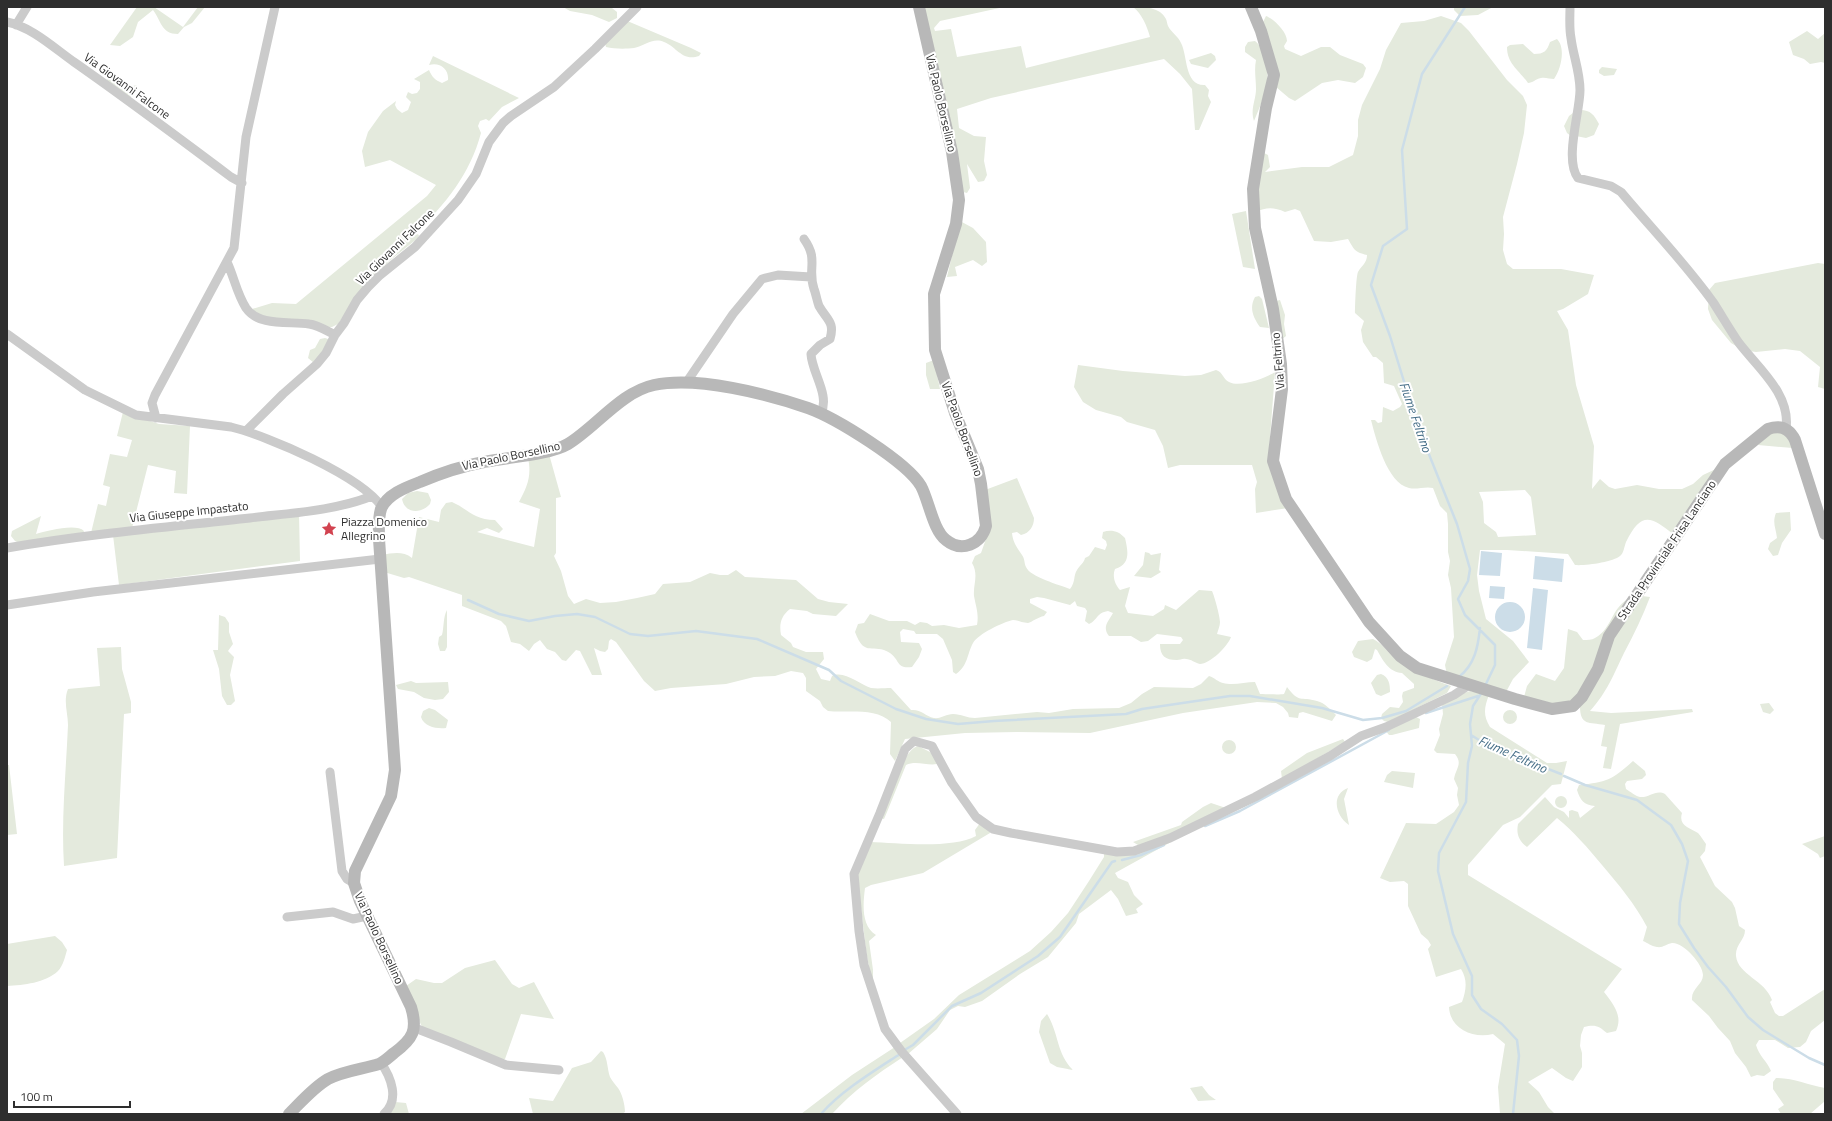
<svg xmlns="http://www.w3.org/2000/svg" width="1832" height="1121" font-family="'Titillium Web',sans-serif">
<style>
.green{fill:#e4eadd;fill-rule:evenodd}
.water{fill:#ccdde8}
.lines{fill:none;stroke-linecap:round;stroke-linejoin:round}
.stream{stroke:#ccdde8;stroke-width:2.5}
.street{stroke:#cbcbcb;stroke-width:9}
.secondary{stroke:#b8b8b8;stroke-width:12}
.labels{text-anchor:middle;stroke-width:4;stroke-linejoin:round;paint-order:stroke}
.street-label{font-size:12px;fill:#2e2e2e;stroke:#fff}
.poi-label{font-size:12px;fill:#2e2e2e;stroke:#fff;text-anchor:start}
.water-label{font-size:13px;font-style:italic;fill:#456e87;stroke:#fff}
</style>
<rect width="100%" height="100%" fill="#fff"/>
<path class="green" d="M137 7H154L183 27 198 7H205L192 23 184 27 178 34C161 34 161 20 153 10L138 22 133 37 120 46 110 45Z
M563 7 612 8 617 12V18L609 22 592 15 570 11Z
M924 7H1004L940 21 934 28 935 31 951 29 957 57 1021 46 1026 68 1150 37C1147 26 1142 14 1133 7 1145 7 1160 7 1166 19 1167 21 1167 24 1168 26 1171 32 1178 36 1181 43 1188 56 1184 86 1205 85L1209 90 1208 96 1211 102 1199 130H1195L1192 89 1180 74 1164 59 991 98 957 109 959 128 974 136 986 137 984 161 987 175 984 181 978 182 967 164 970 188 967 193 963 192Z
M1454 7H1493L1478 15 1460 16 1454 10Z
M1266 16C1274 19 1287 32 1287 41L1284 46 1285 49 1301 56 1321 47H1330L1340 55 1363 64 1366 68 1363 77 1355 83 1338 80 1322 83 1295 101 1289 98 1276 87 1261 26Z
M1441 16 1461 23 1469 31 1507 80 1523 96 1527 105 1524 133 1517 164 1503 217 1504 234 1503 250 1507 264 1513 269H1561L1594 275 1588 294 1563 309 1557 311 1568 330 1576 385 1594 446 1592 489 1600 479 1609 487 1615 489 1637 485 1659 489H1682L1693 484 1703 475 1718 468 1674 535C1650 515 1641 512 1626 542 1624 547 1624 553 1620 556 1613 562 1585 566 1575 565L1568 554 1507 550H1480L1477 575 1479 591 1486 619 1513 641 1529 662 1513 679 1506 692 1447 675 1445 665 1454 637 1451 588 1448 575 1450 561 1448 552V524L1447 513 1440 506 1433 488C1425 486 1417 490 1409 488 1387 483 1376 439 1371 420H1375L1378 423 1382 422 1383 407 1393 411 1400 407 1402 404 1394 386 1384 383 1383 363 1376 357H1373L1363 342 1361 330 1364 321 1355 313C1355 307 1356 276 1358 272 1362 265 1367 263 1367 255 1354 252 1354 249 1348 239L1331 242 1314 241 1300 211 1295 209 1285 212C1274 207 1266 207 1256 212L1254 190 1264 153 1268 155 1270 167 1265 172 1302 167H1329L1353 155 1358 136V120L1362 105 1380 69 1386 50 1401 23 1424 21ZM1525 490 1531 497 1536 535 1498 537 1496 532 1484 523 1483 502 1479 492Z
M625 20 691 48 701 53 699 56C682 62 676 46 664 42 653 37 644 46 634 48 626 49 614 49 606 47L605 43Z
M1807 31 1818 39 1825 33V63L1821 62 1810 64 1804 59 1793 55 1789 42Z
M1557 39C1566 48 1561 69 1554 79 1550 79 1545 77 1541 78 1535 79 1533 83 1528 83 1519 70 1507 64 1507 47L1510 45 1523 44 1534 54C1544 54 1547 51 1550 42Z
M1255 41C1261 46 1262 50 1265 57 1272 79 1263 100 1254 121 1250 109 1256 100 1256 89 1256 79 1254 70 1256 60L1245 52V47L1248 42Z
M1211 53 1215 56 1216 60 1208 68 1191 64 1189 60Z
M433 56 519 98 502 107 489 121 486 119 480 121 478 126 481 133C470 174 446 204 415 233L419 235 418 238 393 258 371 279 338 324 332 327H325L260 317 252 309 272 303 296 304 427 196 436 185 390 160 365 167 362 151 368 132 383 111 396 101 395 105 397 109 402 113 408 110 411 102 406 97 408 92 412 94 417 93 420 89V82L414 79 429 70C432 77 435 80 442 83L448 80C449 69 440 62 429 65Z
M1602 67 1617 69 1614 75 1604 76 1599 73V70Z
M110 78 125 89 136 85 138 87 130 98 104 81Z
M1580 110C1591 110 1594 115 1599 124L1594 135 1586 138 1576 136Z
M1573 113 1571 136 1567 133 1564 126 1569 116Z
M1246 211 1255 269 1243 267 1232 214Z
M960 221 973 228 986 242 987 262 982 266 973 260 955 267 957 276 947 277Z
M1818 263 1825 264V389L1818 387 1820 367 1800 351 1785 349 1756 352 1743 350 1731 343 1712 320 1708 309 1709 290 1715 283Z
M1259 296 1262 299 1269 328 1260 327C1253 317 1249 308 1255 297Z
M1280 300 1285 315 1284 324 1286 336 1281 340 1276 301Z
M325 338 331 340 314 363 308 358 310 350 315 348 320 339Z
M934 360 940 389H930L926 375V363Z
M1078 365 1123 371 1185 376 1201 375 1216 370C1223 372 1223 379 1229 382 1240 388 1266 378 1275 372L1269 451 1288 508 1256 513 1255 489 1257 482 1252 465H1180L1168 468 1163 446 1155 430 1127 422 1121 417 1096 410 1083 402 1074 387Z
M123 412 159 424 190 426 187 494 174 493 176 471 148 465 132 528 91 533 98 504 106 506 110 487 103 485 110 454 127 457 132 440 117 436Z
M1776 432 1786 435 1793 448 1758 445 1770 434Z
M549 454 561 497 556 498V553L554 556 561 571 568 596 574 604 586 599 600 603 616 602 637 598 655 594 663 584 690 582 710 573 720 575H728L736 570 745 577 796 580 818 599 829 602 848 604 836 616 813 614 807 611 790 609C781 616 779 624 781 635L791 643 793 647 806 652H823L824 659 816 669 821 679 830 681 832 676C844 670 859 684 871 688 878 689 885 688 891 688L911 710C921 709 925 716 934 718 941 719 946 714 953 714 961 714 967 718 975 718L1037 712 1049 713 1073 709 1119 708 1131 703 1142 694 1154 687 1193 688 1201 684 1209 676C1215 678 1218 682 1223 683 1233 686 1245 682 1255 682L1260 694C1266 694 1279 695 1284 694L1287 687C1300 704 1300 696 1317 701 1325 703 1331 710 1336 715L1332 721 1303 712 1299 713 1298 718 1289 717 1288 713 1283 707 1276 703 1257 702 1183 713 1090 733 1017 732 965 733 905 739 895 761 890 754 891 722C876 707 847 713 828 711L823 707 820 701 806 691V678L803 673 791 671 775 676 754 677 726 684 671 688 655 691 644 681 616 642 611 639 609 641 608 649 605 652 600 651 594 648 602 675H592L580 651 576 650 566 661 562 660 555 652 547 649 540 640 534 644 529 651 520 644 511 642 506 626 501 621 462 606V595L409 577 404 578 384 572 382 555C393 553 403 551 412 558L419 517 439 522 441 510 446 503 452 502C468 509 474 520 495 520L503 529 499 533 487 528 477 532 534 547 540 509 519 502C527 487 532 476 528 458Z
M1017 478 1034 518C1034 526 1030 533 1021 535L1017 532 1012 533C1013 543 1017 547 1022 555 1025 559 1024 563 1026 567 1030 577 1060 585 1070 589 1076 581 1073 576 1077 570 1080 565 1084 563 1085 558L1089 556 1095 547 1105 550 1107 545 1106 541 1102 538 1103 532C1111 529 1119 531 1125 538 1128 551 1131 564 1115 569 1112 576 1115 585 1120 590L1130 587 1125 606 1128 613 1153 616 1164 609 1165 605 1176 610 1199 590 1212 591C1214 595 1220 616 1220 622 1220 626 1218 630 1217 634L1231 637C1228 646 1210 664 1200 664 1195 663 1191 659 1186 659 1183 658 1180 660 1177 660 1165 660 1160 656 1160 644H1180L1183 640 1181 637 1157 634 1148 641 1141 642 1131 636H1109C1102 627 1108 622 1113 613L1108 611C1096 613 1098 620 1089 624L1085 621 1087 611 1085 608 1077 606 1075 601 1070 605 1044 598 1037 597 1030 599V603L1047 612 1044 616C1038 617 1032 622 1028 623 1022 623 1018 620 1013 620 1003 622 978 634 973 643 967 654 968 666 956 674L953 672 952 660 943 639 937 634H916L914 631 903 629 900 632 901 642 919 643 922 649 919 657 912 667C896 669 900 660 890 653 873 642 865 659 855 632L858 624 864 623 870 614 889 621H907L915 625 920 622 927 623 932 626 944 625 959 628 977 625C979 614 976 607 974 596 973 584 979 575 972 563L975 556 981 553 987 536 985 490Z
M417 491 428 493 431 500 430 504C421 514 405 514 402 499L408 493Z
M1790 512 1791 530 1782 543 1778 555 1773 556 1768 549 1770 543 1777 538C1776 528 1772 523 1776 513Z
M299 513 300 561 119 585 113 535Z
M41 516 36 534C47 531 76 523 84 531L83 534 20 543 15 541 11 536 12 531Z
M1145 552 1149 553 1151 555 1161 553 1159 570 1161 572 1151 578 1134 576 1143 565Z
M1636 596 1573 702 1554 705 1524 697 1527 686 1536 674 1555 681 1564 668 1568 629 1577 632 1583 640C1587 640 1592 640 1595 638 1614 628 1611 602 1636 596Z
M1642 596 1650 597C1643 616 1634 634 1624 653 1613 676 1607 692 1590 711L1611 713 1692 709 1693 712 1620 724 1611 769 1603 768 1607 747 1601 746 1605 725C1589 722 1580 726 1580 706L1615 635Z
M447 610V647L445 651H440L438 644 439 637 442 635C444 627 443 617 447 610Z
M219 615 225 617 229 623V632L233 644 228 651 234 657 230 675 235 701 231 705H227L222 696 219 669 213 650H218Z
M1373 639C1382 643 1386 651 1394 657 1412 670 1430 679 1451 686L1447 693 1388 722 1384 721 1381 718 1382 714 1390 707 1399 708 1403 702 1402 696 1403 692 1414 688V684L1402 673C1389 672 1383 661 1377 650L1375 649 1372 659 1367 662 1354 657 1352 652 1358 641Z
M121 647 122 669 131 702V713L124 714 117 858 64 866C61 819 66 772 68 725 68 713 63 701 68 689L100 686 97 648Z
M1381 674C1389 677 1390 684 1390 692L1381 696 1376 694 1371 683 1377 675Z
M411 681 416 683 448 682 449 692 443 699 435 700 424 698 414 692 398 689 396 685Z
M1470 691 1489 695C1484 708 1483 715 1490 727L1547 763H1556L1567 761 1561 784 1552 785 1520 817 1503 825 1468 865V875L1622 969 1604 992C1614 1005 1623 1016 1616 1031L1607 1033C1599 1026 1595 1024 1584 1027L1581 1035 1580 1046 1582 1053V1067L1573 1081 1566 1078 1552 1068 1528 1082 1539 1092 1548 1107 1555 1114H1500L1498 1087 1505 1044 1493 1034C1473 1039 1450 1029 1449 1007L1462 1002C1466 991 1468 980 1461 969L1436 977 1428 949 1431 945 1428 940 1421 934 1408 906V884L1404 881 1390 882 1380 878 1406 823 1436 824 1454 812 1459 805 1457 795 1458 788 1454 779C1456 768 1463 764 1455 754L1437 753 1434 750 1440 735 1439 729 1443 714 1442 704 1464 693Z
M1769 703 1774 710 1770 714 1763 712 1760 704Z
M429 708 435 710 448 720 446 728C437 729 424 727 421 717L423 711Z
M1503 717a7 7 0 1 1 14 0a7 7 0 1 1-14 0Z
M1416 717 1420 719 1419 728 1392 735H1389L1385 730Z
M1343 739 1345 742 1282 779 1281 771 1307 753Z
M1222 747a7 7 0 1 1 14 0a7 7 0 1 1-14 0Z
M918 746 930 752 938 762 937 764C927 766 916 760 906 765L887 812 884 819 880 818C886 803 902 750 918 746Z
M1633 761 1645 771 1646 775 1642 779 1627 781 1625 784 1626 789C1631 792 1635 796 1640 797 1649 798 1656 789 1665 794L1682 813C1678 826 1690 828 1698 833 1701 836 1703 840 1706 844L1705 851 1700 857 1715 886 1732 902 1735 908 1739 926 1745 930C1745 940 1735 945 1736 956 1738 975 1765 980 1772 1000L1770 1002 1775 1013 1779 1016H1783L1825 989V1020L1811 1031 1806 1042 1800 1047 1788 1048 1775 1040H1759L1756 1045C1759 1056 1767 1061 1771 1071L1764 1076 1757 1075 1751 1077 1746 1067 1735 1053 1730 1041 1718 1028 1709 1016 1692 1000C1691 988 1703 985 1703 975 1703 964 1683 942 1672 943 1666 944 1663 948 1657 947 1651 946 1648 943 1643 941L1647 927C1635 904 1619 885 1602 865 1588 848 1574 832 1557 818L1527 847C1519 841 1516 834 1518 824L1545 797 1554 807 1564 812 1569 818V811L1572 810 1578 812 1580 818 1595 806C1584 805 1580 800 1577 790L1579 785C1607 782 1612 780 1633 761Z
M7 765H9L17 834 7 835Z
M1392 771 1415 773 1413 788 1384 782 1387 775Z
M1348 788 1344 799 1349 825C1336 816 1330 795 1348 788Z
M1555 802a6 6 0 1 1 12 0a6 6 0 1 1-12 0Z
M1211 803 1226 808 1182 829 1145 844 1138 845 1133 842 1181 825 1182 822 1203 807Z
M980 823 990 829V833L923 873 871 885 865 888C863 904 861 926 876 935L869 941 873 970V991L866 950 857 874 870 842C898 843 953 849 976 836L975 830Z
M1825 836V856L1820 858 1818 854 1802 844Z
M1171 842 1115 873 1118 878 1128 882 1134 895 1143 904 1136 909 1138 913 1126 916 1118 899 1111 890 1079 914 1076 923 1048 957 1020 974 982 1001 965 1007 958 1006 950 1010 937 1029 908 1054 900 1043 934 1019 959 995 1030 951 1051 932 1068 913 1089 881 1104 857V851Z
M55 936 62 942 67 950C65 957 63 966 58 971 45 983 24 985 7 986V944Z
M495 960 512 984 519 988 534 982 554 1019 521 1014 505 1059 501 1060 424 1028 421 1025 406 986 416 979 434 983H442L465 968Z
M1047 1014C1059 1033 1056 1053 1073 1070L1057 1067 1050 1063 1039 1032 1041 1021Z
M895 1047 903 1057C877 1074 853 1091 832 1114H801L852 1075Z
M601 1051 603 1052C608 1060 607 1068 610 1077 612 1081 615 1084 618 1088 622 1093 625 1105 625 1112L622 1114H533L529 1098 553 1101 572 1068 591 1062Z
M1776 1078C1793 1078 1808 1085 1825 1088V1101L1810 1114H1781L1778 1109 1784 1105 1773 1089V1082Z
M1202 1086 1209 1095 1216 1100 1198 1101 1190 1088Z
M395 1102 406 1103 409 1114H386Z"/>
<path class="water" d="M1481 551 1502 553 1500 576 1479 575Z
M1535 556 1564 559 1562 582 1533 579Z
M1490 586 1505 587 1504 599 1489 598Z
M1533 588 1548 590 1542 650 1527 648Z
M1495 617a15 15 0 1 1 30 0a15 15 0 1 1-30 0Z"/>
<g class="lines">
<path class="stream" d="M1465 7 1422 74 1402 150 1407 229 1383 246 1371 285 1390 336 1418 427 1457 524 1470 569 1468 581 1458 599 1465 615 1495 645V665L1485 686
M468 600 499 614 529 621 555 616 577 614 595 617 630 634 648 636 696 631 757 639 829 670 841 681 896 709 926 719 958 724 994 721 1126 714 1142 709 1230 696H1250L1322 708 1363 720 1382 718 1406 711 1447 686
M1459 677C1475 664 1478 647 1480 628
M1482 692 1473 706 1470 724 1472 746 1468 763 1466 802 1439 853 1438 871 1453 934 1472 976V995L1481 1009 1502 1024 1517 1040 1519 1056 1513 1114
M1426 713 1478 696
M1471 735 1487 745 1561 774
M1564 776 1585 785 1637 800 1671 825 1682 844 1688 861 1680 903 1679 924 1694 948 1708 967 1726 987 1748 1017 1763 1030 1809 1058 1825 1065
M1205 826 1240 811 1389 730
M1122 860 1141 855 1164 845
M906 1049 913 1045 952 1006 981 993 1038 956 1060 937 1112 862 1115 861
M821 1114C841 1091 874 1071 900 1054"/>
<path class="street" d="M1570 7C1570 17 1569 28 1571 38 1573 55 1580 72 1580 90 1580 112 1564 160 1578 178L1611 186 1621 192C1652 229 1685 263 1713 302 1722 316 1730 330 1739 343 1758 368 1791 394 1786 429
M7 22C32 27 54 48 74 62 127 99 179 138 231 177L242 183
M16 25 27 7
M804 239C819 260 807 268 814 289 816 294 817 301 819 306 827 320 835 322 830 339L820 345 811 354C812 373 830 395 821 413
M227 262C234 277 237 294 246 308 259 327 289 321 309 324 318 325 327 331 335 335
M7 334 85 390 136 415 231 427C268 436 361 476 382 507
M686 383 733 314 762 279 778 275 811 277
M156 418 152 403 155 395 234 248 246 137 275 7
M246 431 283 394 317 364 326 353 335 335 344 323 357 300 368 287 379 276 415 247 458 200 476 174 489 142 503 123 511 116 554 87 595 49 637 7
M7 548C88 534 169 527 250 518 291 513 334 511 372 496
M7 605 93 592 380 559
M330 772 342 871 347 879 354 883
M287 917 333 912 353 919 367 916
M415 1028 451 1042 506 1065 559 1070
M381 1063C391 1077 400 1100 384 1114
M957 1114 902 1052 885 1029 864 965 859 931 854 874 880 813 905 749 914 741 932 746 952 783 976 817 993 829 1011 833 1117 852 1134 851 1170 838 1255 797 1330 756 1361 736 1386 727 1454 695 1469 685"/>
<path class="secondary" d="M1251 7 1261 31 1274 75 1266 108 1253 189 1255 228 1273 309 1281 364 1282 389 1273 461 1286 499 1369 622 1400 656 1417 668 1515 699 1552 709 1573 706 1582 697 1598 669 1609 636 1725 464 1768 429C1780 425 1789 428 1795 440L1825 534
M289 1114C301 1102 314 1087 328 1079 343 1071 363 1069 379 1064 384 1062 389 1057 394 1053 413 1039 418 1030 411 1007L360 901 354 883 355 871 391 796 395 770 379 539C379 529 378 518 381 509 387 494 407 487 420 482 441 473 462 466 484 462 508 457 549 455 568 444 596 427 621 392 654 385 698 376 767 394 808 408 836 418 907 462 921 486 929 501 933 530 946 540 962 553 981 544 986 526L981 484 978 469 955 413 935 350 934 294 956 224 959 200 952 152 919 7"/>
</g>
<defs>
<g id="sight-bare" transform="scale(1.2)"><path d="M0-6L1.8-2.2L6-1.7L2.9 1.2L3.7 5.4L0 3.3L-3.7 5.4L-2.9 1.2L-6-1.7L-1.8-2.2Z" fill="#d24350" stroke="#fff" stroke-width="2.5" paint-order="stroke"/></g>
</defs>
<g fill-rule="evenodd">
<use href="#sight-bare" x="329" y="529"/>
</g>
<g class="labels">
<g class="street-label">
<text transform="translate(127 86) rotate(36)" y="4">Via Giovanni Falcone</text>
<text transform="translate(941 103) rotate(77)" y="4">Via Paolo Borsellino</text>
<text transform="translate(395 247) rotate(-44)" y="4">Via Giovanni Falcone</text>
<text transform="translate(1278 361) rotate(-95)" y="4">Via Feltrino</text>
<text transform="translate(962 429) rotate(70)" y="4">Via Paolo Borsellino</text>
<text transform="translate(511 456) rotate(-12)" y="4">Via Paolo Borsellino</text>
<text transform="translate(189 512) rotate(-6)" y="4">Via Giuseppe Impastato</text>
<text transform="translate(1667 550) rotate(-56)" y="4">Strada Provinciale Frisa Lanciano</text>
<text transform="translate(379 938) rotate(65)" y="4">Via Paolo Borsellino</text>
</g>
<g class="poi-label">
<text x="341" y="526">Piazza Domenico<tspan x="341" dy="14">Allegrino</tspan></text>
</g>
<g class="water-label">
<text transform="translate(1416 417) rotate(71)" y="5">Fiume Feltrino</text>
<text transform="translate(1513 754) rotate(24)" y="5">Fiume Feltrino</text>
</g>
</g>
<rect width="1832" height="1121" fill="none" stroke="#2e2e2e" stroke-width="16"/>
<path d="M14 1101v6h116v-6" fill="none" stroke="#2e2e2e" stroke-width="2"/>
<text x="20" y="1101" font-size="12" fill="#2e2e2e" stroke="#ffffff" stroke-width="3" paint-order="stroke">100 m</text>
</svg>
